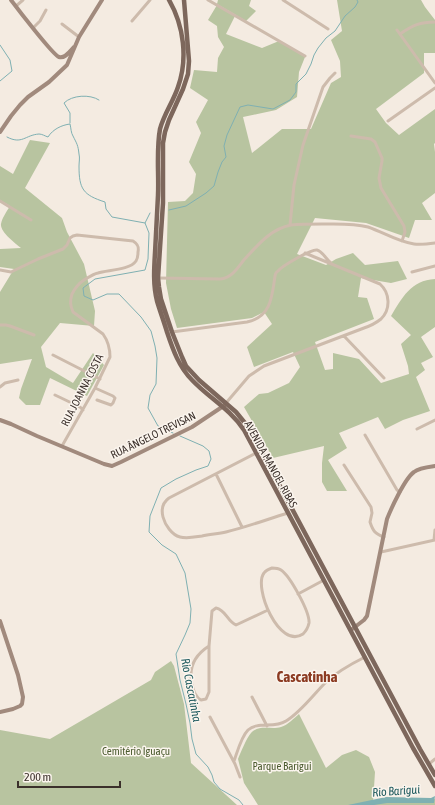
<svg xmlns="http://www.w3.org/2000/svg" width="435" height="805" font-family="'Asap Condensed',sans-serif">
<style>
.green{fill:#b8c4a0}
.water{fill:#7fb0b2}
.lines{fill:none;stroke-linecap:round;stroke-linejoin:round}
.stream{stroke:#7fb0b2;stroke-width:1}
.street{stroke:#cdbbac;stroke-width:3}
.secondary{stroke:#a18a7d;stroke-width:4}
.primary{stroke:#7d675c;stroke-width:4.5}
.labels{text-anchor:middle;stroke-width:3;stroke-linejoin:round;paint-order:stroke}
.street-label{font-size:11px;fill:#3b302b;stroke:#fbf5ee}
.park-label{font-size:11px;fill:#4a5a2e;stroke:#fbf5ee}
.water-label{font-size:12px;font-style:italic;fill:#1f5a5e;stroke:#fbf5ee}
.district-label{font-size:15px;font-weight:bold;fill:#8c3b22;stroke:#fbf5ee}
</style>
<rect width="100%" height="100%" fill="#f4ebe1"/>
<path class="green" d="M218 0H251L249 6 256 11 246 21 217 4Z
M337 0H421L425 7 435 20V53H424V73L376 109 386 123 399 135 435 109V143L434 144 435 152V193L422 203 432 220H415L409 238 366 223 315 218 297 254 326 265 336 259 353 253 365 265 398 261 407 279 391 283 361 278 358 297 367 298 374 319 315 342 325 370 333 369V353L359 359 381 383 409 374 408 366 401 344 411 335 391 316C402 298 411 280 435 279V327L421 337 433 357 421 363 425 370 416 377 430 411 403 420 385 429 378 417 339 433 347 448 328 460 347 491H327L322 482V463L324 446 273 458 244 407 259 394 268 393 289 383 300 367 293 352 254 367 247 347 272 324 264 312 252 318 177 328 171 309 166 283 168 202 185 201 193 193 196 174 189 162 201 133 196 122 208 100 190 88 194 70 217 72 218 58 224 47 218 37 217 26 208 20 217 5 235 16 226 34 262 48 279 41 305 57 299 72 297 97 276 110 243 117 252 153 282 129H311L331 83 341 77 340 61 331 40 342 31Z
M30 140 50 143 25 188 62 218 67 232 84 264 95 311 94 326 60 323 41 347 46 367 73 383 93 353 104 365 87 396 50 378 40 405H26L19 398 21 389 32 359 0 364V292L14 269 0 267V249L21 248C15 243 0 232 1 224 2 218 7 211 10 206L0 200V166L13 174Z
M171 661 174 666 184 704 191 763 237 805H0V730L50 739 151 680 155 672Z
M299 714 326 768 342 755 356 750 369 757 375 772 373 803 435 799V805H258L244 783 238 759C241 752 246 739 251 733 259 724 271 730 281 727 288 725 294 718 299 714Z"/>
<path class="water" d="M435 796 434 803H387L374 805H348L386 797 431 798Z"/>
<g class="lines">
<path class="stream" d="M0 45 10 60 12 71 0 81
M70 123V113L64 103C72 95 90 94 99 100
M7 137C22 145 25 135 39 134 42 134 45 136 48 137 53 129 62 125 70 124 71 128 71 133 73 136 77 144 78 145 79 154 80 158 79 162 79 166 79 189 83 195 105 202L106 209 112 217 145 223
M169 210 186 206 206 193 214 186 218 172 222 162 226 157 224 146 227 135 240 107 248 105 273 109 290 100 296 92V84L306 74 311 64 314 55 318 48 326 38 335 31 345 16 355 7 358 2 357 0
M150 213 145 223 149 233 148 259 145 270 95 279 83 288 84 296 93 300 107 294H119L141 317 151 331 155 346 157 358 156 384 150 395 148 408 158 426 173 433
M180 436 203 446 209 451 211 459 208 466 196 470 176 479 161 488 150 516 149 532 162 545 176 554 185 573 191 609 190 623 185 635 176 654 180 680 186 704 190 723 192 739 196 754 208 767 212 775 214 782 220 789 239 800 243 805"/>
<path class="street" d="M208 0 305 56
M283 0 328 29
M16 6 23 0
M132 21 150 0
M62 24 79 37
M33 28 40 21 46 10
M397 30 435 83
M400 34C413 25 420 22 435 22
M388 121 435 88
M351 136 371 139 375 142 382 158V161L379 178 381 188 404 226 405 232 402 241
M0 201 31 220
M290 225 294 185 303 145 323 87 330 78 335 73
M0 270 11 272 38 259 63 249 67 245 70 238 73 236 77 235 133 241C138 244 139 247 138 252 138 255 138 258 136 261 130 270 108 270 98 273 93 274 89 277 84 280 78 284 75 288 72 294 70 301 70 305 73 312L103 334C108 341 110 349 110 357L95 388 62 446
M412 272 435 266
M158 278 220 279C231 278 237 269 243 261 257 246 270 229 291 225 301 224 312 224 322 224 337 224 353 223 368 227 383 232 398 242 414 244 421 245 428 244 435 243
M0 325H6L10 326 34 335
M172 332 247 322C271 317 272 297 275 276 276 273 275 273 278 271 282 266 311 249 317 250 322 251 326 259 331 263
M344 336 384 378
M53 355 100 379
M0 387 5 383 18 380
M95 388 113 396 115 398 113 403 111 405 97 400
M55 395 80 407 83 410
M226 403 249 376 264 366 364 328C370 326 376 323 381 319 391 309 390 293 380 284L305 253
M417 429 435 420
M365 435 397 490 400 492
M256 453 169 498C162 503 161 509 163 517 165 525 172 535 180 537 187 539 195 537 202 536 210 534 218 534 226 532 247 527 268 519 288 513
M344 465 371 507 372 513 370 522C373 531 375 534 384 537
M216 474 242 527
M434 540 435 530
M381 552 435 540
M272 568C275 568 278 568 281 570 290 576 310 612 309 623 308 628 306 631 303 634 279 650 253 587 264 573 266 570 269 569 272 568Z
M298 594 324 580
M209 646C195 655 188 667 192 684 193 690 195 697 201 700L206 699 209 692V646L212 611 216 608C226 610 227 621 236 625L268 610
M252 697 267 726
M210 717 235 764 240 777
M234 761C237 753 241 737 248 730 258 721 274 729 286 721 300 713 314 694 326 682 338 671 351 664 365 657
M429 764 435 759"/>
<path class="secondary" d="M11 0C17 8 53 55 59 57 65 59 70 51 74 47
M0 132 11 116 20 105 28 97 49 82 67 65 79 37 102 0
M0 420 11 424 37 436 104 464 112 466 121 462 192 427 225 405
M0 621 18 675 23 697 22 704 20 706 13 709 0 712
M351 630 364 620 367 616 387 519C391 509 405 478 414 472 419 468 428 467 435 466"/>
<path class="primary" d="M169 0C184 26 188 59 178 87 173 102 164 114 160 129 156 151 159 173 158 195 157 214 156 234 155 253 154 269 153 285 157 301 160 311 164 322 167 332 173 350 179 367 192 380 209 398 230 409 244 430L413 748 435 786
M184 0 189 61 188 74 183 89 169 120 165 132 163 143V203L158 278 159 287 161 299 172 332 182 357 186 366 199 380 236 412 249 428 420 749 435 775"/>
</g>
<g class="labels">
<g class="street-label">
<text transform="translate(82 390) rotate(-63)" y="4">RUA JOANNA COSTA</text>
<text transform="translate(153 435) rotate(-26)" y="4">RUA ÂNGELO TREVISAN</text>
<text transform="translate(271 464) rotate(61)" y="4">AVENIDA MANOEL RIBAS</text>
</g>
<g class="park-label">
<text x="136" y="755">Cemitério Iguaçu</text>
<text x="282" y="770">Parque Barigui</text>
</g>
<g class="water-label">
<text transform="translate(191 690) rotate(79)" y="4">Rio Cascatinha</text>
<text transform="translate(396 791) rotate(-4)" y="4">Rio Barigui</text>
</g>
<g class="district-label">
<text x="307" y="682">Cascatinha</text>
</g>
</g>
<path d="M18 781v6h102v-6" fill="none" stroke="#3b302b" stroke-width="2"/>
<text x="24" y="781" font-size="12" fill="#3b302b" stroke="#fbf5ee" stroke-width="3" paint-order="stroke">200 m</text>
</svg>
